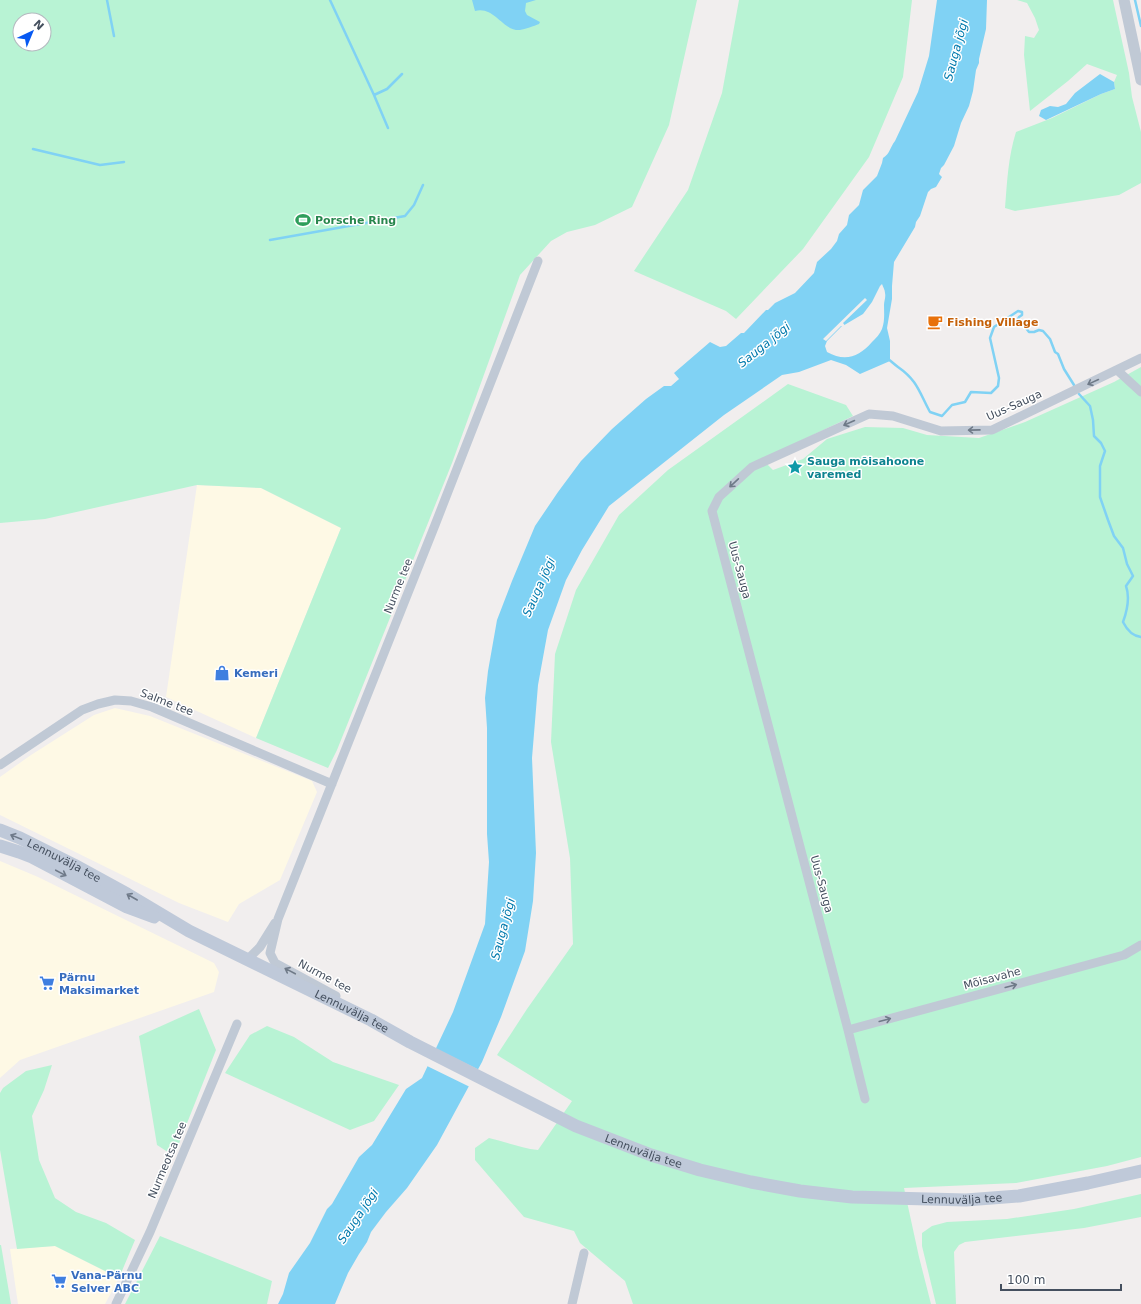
<svg xmlns="http://www.w3.org/2000/svg" width="1141" height="1304" font-family="'DejaVu Sans',sans-serif">
<style>
.commercial{fill:#fef9e5}
.green{fill:#b8f3d4;fill-rule:evenodd}
.water{fill:#80d2f4;fill-rule:evenodd}
.pier{fill:#f1eeee}
.lines{fill:none;stroke-linecap:round;stroke-linejoin:round}
.stream{stroke:#80d2f4;stroke-width:2.5}
.minor{stroke:#c0c9d5;stroke-width:9}
.tertiary{stroke:#c0c9d5;stroke-width:11}
.secondary{stroke:#bfc9d9;stroke-width:13}
.oneway{stroke:#6f7a88}
.oneway2{stroke:#6f7a89}
.labels{text-anchor:middle;stroke-width:3;stroke-linejoin:round;paint-order:stroke}
.leisure-label{font-size:11px;font-weight:bold;fill:#27864d;stroke:#fff;text-anchor:start}
.food-label{font-size:11px;font-weight:bold;fill:#c56008;stroke:#fff;text-anchor:start}
.street-label{font-size:11px;fill:#444f5e;stroke:#fff}
.culture-label{font-size:11px;font-weight:bold;fill:#0d838f;stroke:#fff;text-anchor:start}
.shop-label{font-size:11px;font-weight:bold;fill:#366cbe;stroke:#fff;text-anchor:start}
.water-label{font-size:12px;font-style:italic;fill:#017aad;stroke:#fff}
</style>
<rect width="100%" height="100%" fill="#f1eeee"/>
<path class="commercial" d="M197 485 261 488 341 528 256 738 166 697Z
M115 708 150 716 312 781 317 792 280 880 239 904 228 922 179 903 0 815V777L31 755 94 715Z
M0 861 38 877 214 963 219 972 214 992 20 1060 0 1078Z
M55 1246 119 1278 105 1304H18L10 1249Z"/>
<path class="green" d="M0 0H697L669 125 632 207 595 225 567 232 551 241 520 275 452 463 337 750 328 768 256 738 341 528 261 488 197 485 45 519 0 523ZM20 20H44V44H20Z
M739 0H912L903 77 869 157 803 249 736 319 726 311 634 271 688 190 722 93Z
M1017 0H1113L1129 73 1132 97 1141 132V183L1119 195 1015 211 1005 208C1007 183 1008 157 1016 132L1052 118 1101 94 1115 89 1114 82 1117 75 1087 64 1068 81 1030 111 1024 55 1025 36 1034 38 1039 30 1035 18 1027 3Z
M1141 367V1157L1107 1166 1016 1183 904 1188 919 1257 931 1304H633L625 1281 580 1243 574 1231 524 1217 475 1160V1148L489 1138C506 1142 521 1148 538 1150L572 1101 497 1055 527 1009 573 944 570 858 551 742 555 654 576 590 619 515 668 470 788 384 846 405 853 416 762 459 773 470 803 459 827 439 865 427 903 428 927 435 979 438 1025 422 1114 382Z
M199 1009 216 1050 174 1156 157 1145 139 1036Z
M267 1026 294 1037 333 1062 399 1085 374 1121 350 1130 225 1073 250 1035Z
M52 1065 44 1090 32 1116 39 1160 55 1198 76 1212 106 1223 135 1240 119 1278 55 1246 17 1249 0 1150V1093L3 1088 26 1071Z
M1141 1194V1217L1084 1228 965 1242 959 1245 954 1252 956 1304H936L922 1246V1233L932 1226 947 1222 1007 1219 1074 1209Z
M160 1236 272 1281 267 1304H125Z
M0 1245H1L11 1304H0Z"/>
<path class="water" d="M472 0H536L526 3 525 11 527 15 540 22 539 24C534 26 525 29 520 30 502 31 495 6 475 11Z
M937 0H987L986 29 979 59V63L976 70 973 91 969 106 961 123 954 146 944 165 941 168 939 174 942 177 936 187 931 189 928 192 920 216 916 222 915 227 894 262 892 286V299L887 328 890 341V361L860 374 846 365 831 360 799 372 782 375 724 415 609 506 582 550 566 580 548 630 538 685 532 758 536 853 533 901 525 951 501 1017 482 1062 437 1145 407 1188 386 1212 371 1232 367 1242 359 1254 348 1273 335 1304H278L283 1294 289 1273 310 1243 327 1209 332 1204 359 1157 372 1145 406 1089 422 1078 453 1012 485 924 489 862 487 834V728L485 698 488 671 497 620 512 581 535 526 558 492 581 461 612 429 646 399 664 386H671L679 379 674 373 710 342 720 347 726 346 741 333H744L766 310H768L775 303 795 293 814 273 817 262 831 249 837 241 839 234 847 225 849 215 859 205 863 190 877 176 882 163 883 158C890 154 890 147 895 141L918 92 929 56ZM882 284C883 287 885 290 885 293 886 297 884 301 884 305 884 313 885 321 882 329 880 334 876 338 872 342 859 357 845 362 827 352L825 346 827 341 841 327 863 314 872 302 880 286Z
M1100 74 1114 82 1115 89 1101 94 1046 120 1039 116 1041 110 1050 106 1058 107 1066 104 1075 93Z"/>
<path class="pier" d="M865 298 867 300 843 323 846 327 844 328 841 326 826 341 823 339Z
M434 1048 479 1070 470 1087 425 1065Z"/>
<g class="lines">
<path class="stream" d="M107 0 114 36
M330 0 374 95 388 128
M1135 0 1141 26
M374 95 387 89 402 74
M33 149 100 165 124 162
M270 240 405 216 414 205 423 185
M888 359C891 361 894 364 898 367 918 381 919 392 930 412L942 416 952 405 965 402 971 392 991 393 998 386 999 378 990 338 994 327 1018 311 1022 312V315L1019 317 1017 321 1022 323 1029 332H1034L1039 330 1043 331 1050 339 1055 352 1058 354 1064 369 1074 385
M1079 394 1090 406 1093 420 1094 436 1101 443 1105 451 1100 466V497L1108 520 1114 536 1123 548 1127 564 1133 576 1126 586C1130 597 1127 611 1123 622 1127 630 1132 636 1141 637"/>
<path class="minor" d="M1117 370 1141 392
M0 765 82 710 98 704 115 700 131 701 152 707 332 784
M248 959 260 947 275 923
M336 996 275 963 270 953 278 919 435 525 538 261
M848 1030 1124 955 1141 945
M865 1099 848 1030 712 511 719 497 752 467 869 414 893 416 941 431 992 430 1141 358
M116 1304 150 1232 237 1024
M572 1304 584 1253"/>
<path class="tertiary" d="M1124 0 1141 80"/>
<g class="secondary">
<path id="s1" d="M0 830 20 838 74 865 127 894 189 931 371 1020 410 1042 576 1126 651 1155 700 1170 751 1182 800 1191 852 1197 966 1200 1019 1196 1088 1183 1141 1171"/>
<path d="M0 846 19 852 32 857 127 907 154 917"/>
</g>
</g>
<defs><path id="oneway-shaft" d="M-6 0H5M1.5-3L5.5 0L1.5 3" fill="none" stroke-width="1.6" stroke-linecap="round" stroke-linejoin="round"/></defs>
<g class="oneway">
<use href="#oneway-shaft" transform="translate(1093 382) rotate(155)"/>
<use href="#oneway-shaft" transform="translate(849 423) rotate(156)"/>
<use href="#oneway-shaft" transform="translate(974 430) rotate(179)"/>
<use href="#oneway-shaft" transform="translate(734 483) rotate(137)"/>
<use href="#oneway-shaft" transform="translate(290 971) rotate(-152)"/>
<use href="#oneway-shaft" transform="translate(1011 986) rotate(-15)"/>
<use href="#oneway-shaft" transform="translate(885 1020) rotate(-15)"/>
</g>
<g class="oneway2">
<use href="#oneway-shaft" transform="translate(16 837) rotate(-158)"/>
<use href="#oneway-shaft" transform="translate(61 873) rotate(28)"/>
<use href="#oneway-shaft" transform="translate(132 897) rotate(-150)"/>
</g>
<defs>
<g id="stadium-bare" transform="scale(1.2)"><path d="M0-5a6.5 5 0 1 0 0 10a6.5 5 0 1 0 0-10ZM-3.5-1.8h7v3.6h-7Z" fill="#2e9e5b" stroke="#fff" stroke-width="2.5" paint-order="stroke"/></g>
<g id="cafe-bare" transform="scale(1.2)"><path d="M-5.5-4.5H6V0H3Q3 3.5 0 3.5H-2.5Q-5.5 3.5-5.5 0ZM3-3.2v2h1.7v-2ZM-6 4.5H4V6H-6Z" fill="#e8710a" stroke="#fff" stroke-width="2.5" paint-order="stroke"/></g>
<g id="sight-bare" transform="scale(1.2)"><path d="M0-6L1.8-2.2L6-1.7L2.9 1.2L3.7 5.4L0 3.3L-3.7 5.4L-2.9 1.2L-6-1.7L-1.8-2.2Z" fill="#0f9aa8" stroke="#fff" stroke-width="2.5" paint-order="stroke"/></g>
<g id="shop-bare" transform="scale(1.2)"><path d="M-5-2.5h2.3a2.7 3.5 0 0 1 5.4 0H5L5.5 6h-11ZM-1.5-2.5h3a1.5 2.3 0 0 0-3 0Z" fill="#3f7fe0" stroke="#fff" stroke-width="2.5" paint-order="stroke"/></g>
<g id="supermarket-bare" transform="scale(1.2)"><path d="M-6-5.5h2.5l.6 2H6L4.5 2H-2.5L-4.4-4H-6ZM-1.5 3.2a1.3 1.3 0 1 0 .1 0ZM3 3.2a1.3 1.3 0 1 0 .1 0Z" fill="#3f7fe0" stroke="#fff" stroke-width="2.5" paint-order="stroke"/></g>
</defs>
<g fill-rule="evenodd">
<use href="#stadium-bare" x="303" y="220"/>
<use href="#cafe-bare" x="935" y="322"/>
<use href="#sight-bare" x="795" y="467"/>
<use href="#shop-bare" x="222" y="673"/>
<use href="#supermarket-bare" x="47" y="983"/>
<use href="#supermarket-bare" x="59" y="1281"/>
</g>
<g class="labels">
<g class="leisure-label">
<text x="315" y="224">Porsche Ring</text>
</g>
<g class="food-label">
<text x="947" y="326">Fishing Village</text>
</g>
<g class="street-label">
<text transform="translate(1014 405) rotate(-24)" y="4">Uus-Sauga</text>
<text transform="translate(740 570) rotate(75)" y="4">Uus-Sauga</text>
<text transform="translate(398 586) rotate(-68)" y="4">Nurme tee</text>
<text transform="translate(167 702) rotate(21)" y="4">Salme tee</text>
<text dy="4" stroke="none"><textPath href="#s1" startOffset="71">Lennuvälja tee</textPath></text>
<text transform="translate(822 884) rotate(75)" y="4">Uus-Sauga</text>
<text transform="translate(325 976) rotate(28)" y="4">Nurme tee</text>
<text transform="translate(992 978) rotate(-15)" y="4">Mõisavahe</text>
<text dy="4" stroke="none"><textPath href="#s1" startOffset="396">Lennuvälja tee</textPath></text>
<text dy="4" stroke="none"><textPath href="#s1" startOffset="720">Lennuvälja tee</textPath></text>
<text transform="translate(167 1160) rotate(-67)" y="4">Nurmeotsa tee</text>
<text dy="4" stroke="none"><textPath href="#s1" startOffset="1044">Lennuvälja tee</textPath></text>
</g>
<g class="culture-label">
<text x="807" y="465">Sauga mõisahoone<tspan x="807" dy="13">varemed</tspan></text>
</g>
<g class="shop-label">
<text x="234" y="677">Kemeri</text>
<text x="59" y="981">Pärnu<tspan x="59" dy="13">Maksimarket</tspan></text>
<text x="71" y="1279">Vana-Pärnu<tspan x="71" dy="13">Selver ABC</tspan></text>
</g>
<g class="water-label">
<text transform="translate(956 50) rotate(-75)" y="4">Sauga jõgi</text>
<text transform="translate(764 345) rotate(-39)" y="4">Sauga jõgi</text>
<text transform="translate(539 587) rotate(-66)" y="4">Sauga jõgi</text>
<text transform="translate(503 929) rotate(-75)" y="4">Sauga jõgi</text>
<text transform="translate(358 1216) rotate(-56)" y="4">Sauga jõgi</text>
</g>
</g>
<g transform="translate(32 32) rotate(44)"><circle r="19" fill="#ffffff" stroke="#b4b9bf"/>
<path d="M0-3L7 15L0 10L-7 15Z" fill="#0759f2"/>
<text y="-6" font-size="11" font-weight="bold" text-anchor="middle" fill="#444f5e">N</text>
</g>
<path d="M1001 1284v6h120v-6" fill="none" stroke="#444f5e" stroke-width="2"/>
<text x="1007" y="1284" font-size="12" fill="#444f5e" stroke="#ffffff" stroke-width="3" paint-order="stroke">100 m</text>
</svg>
